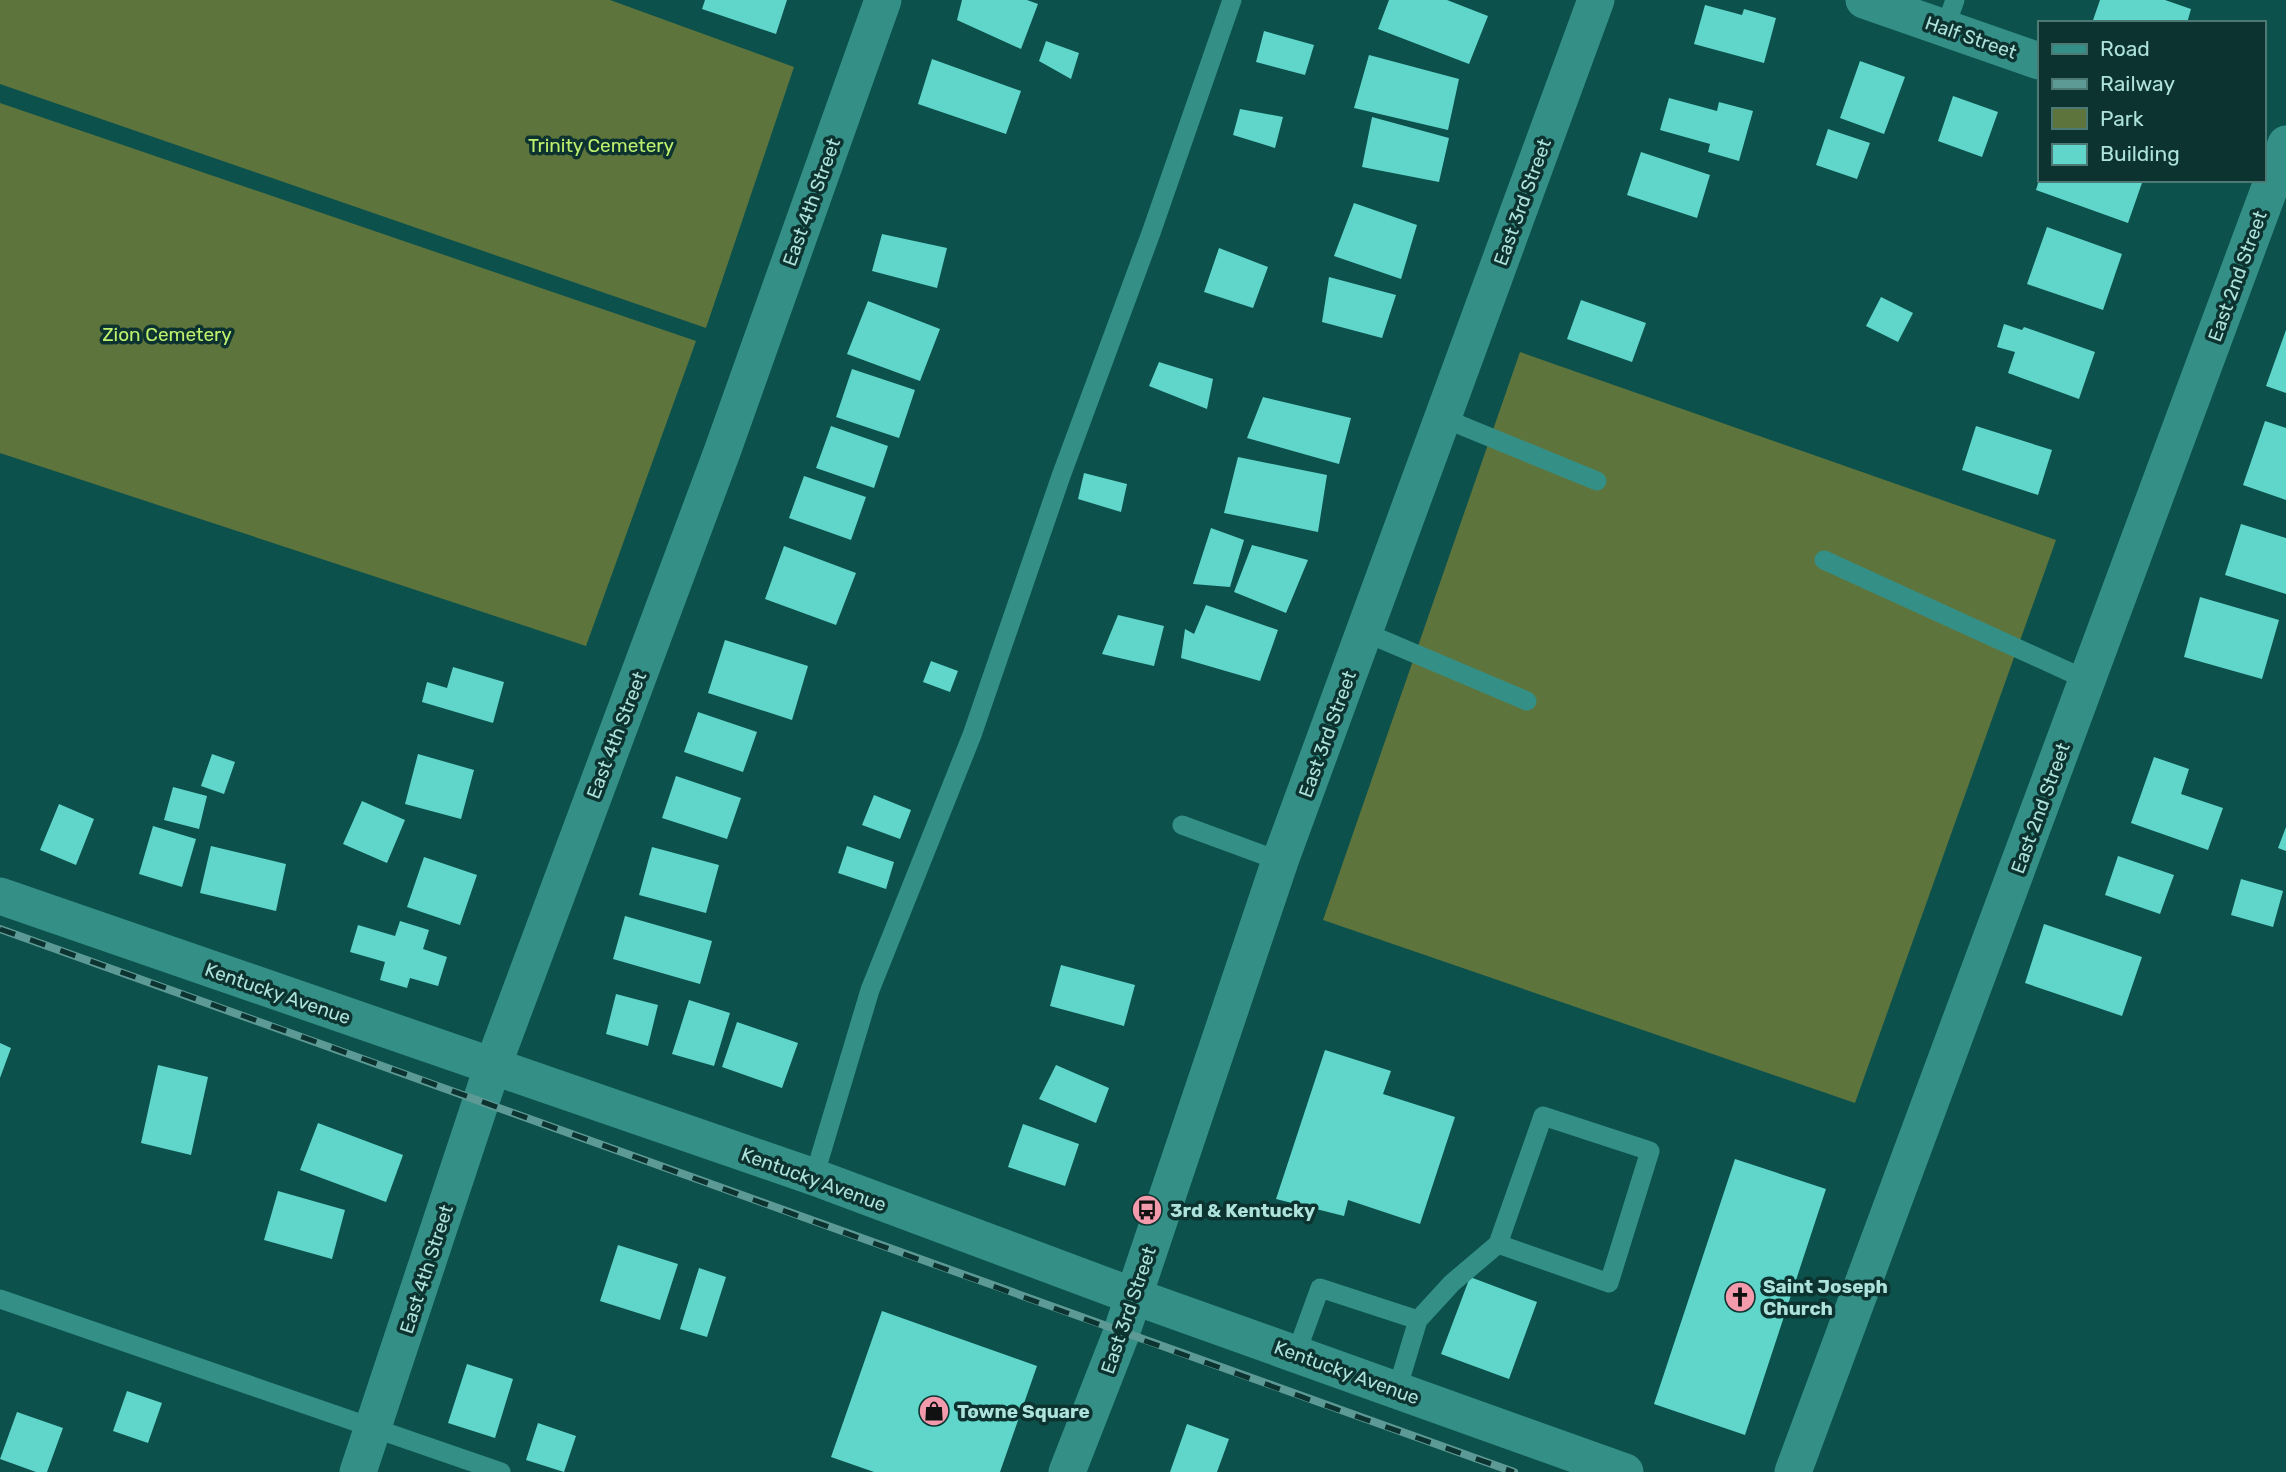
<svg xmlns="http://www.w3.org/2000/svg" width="2286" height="1472" font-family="Rubik,sans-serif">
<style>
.green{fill:#5e743d}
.building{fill:#60d6cb}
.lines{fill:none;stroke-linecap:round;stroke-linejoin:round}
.service{stroke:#349087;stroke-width:19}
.minor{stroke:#349087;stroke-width:37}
.rail-casing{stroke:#5e9a95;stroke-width:8}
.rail{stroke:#0d3330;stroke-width:5;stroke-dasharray:16;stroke-linecap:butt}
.labels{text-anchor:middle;stroke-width:7;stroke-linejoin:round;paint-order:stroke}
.street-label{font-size:19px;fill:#aee2dc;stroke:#0d3330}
.park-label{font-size:19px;fill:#bff16e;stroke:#0d3330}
.poi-label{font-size:19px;font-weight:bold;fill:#aee2dc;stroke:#0d3330;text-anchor:start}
</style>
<rect width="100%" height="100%" fill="#0c514c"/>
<path class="green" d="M0 0H610L794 67 706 328 0 84Z
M0 103 696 341 586 646 0 453Z
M1520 352 2056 540 1855 1103 1323 920Z"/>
<path class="building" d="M705 0H787L776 34 702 9Z
M962 0H1027L1038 4 1021 49 957 20Z
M1389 0H1447L1488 16 1469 64 1378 29Z
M2100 0H2165L2191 9 2187 23H2092Z
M1705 5 1742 15 1744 9 1776 18 1764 63 1694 44Z
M1264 31 1314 45 1305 75 1256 62Z
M1046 41 1079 53 1071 79 1039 61Z
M1369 55 1459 79 1448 130 1354 108Z
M932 59 1021 91 1006 134 918 104Z
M1860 61 1905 77 1884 134 1840 118Z
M1953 96 1998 112 1982 157 1938 141Z
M1669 98 1717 111 1719 102 1753 111 1739 161 1708 152 1710 144 1660 130Z
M1240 109 1283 117 1275 148 1233 135Z
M1372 117 1449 138 1439 182 1362 167Z
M1828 129 1870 143 1857 179 1816 165Z
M1641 152 1710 175 1697 218 1627 195Z
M2039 180H2143L2128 223 2036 190Z
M1354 203 1417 225 1401 279 1334 256Z
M2047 227 2122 254 2103 310 2027 284Z
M882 234 947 248 937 288 872 271Z
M1219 248 1268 267 1253 308 1204 292Z
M1329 277 1396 295 1382 338 1322 322Z
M1881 297 1913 313 1898 342 1866 326Z
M1581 300 1646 323 1632 362 1567 339Z
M868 301 940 329 920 381 847 354Z
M2004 324 2022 330 2024 327 2095 352 2079 399 2008 373 2015 352 1997 347Z
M2286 330V393L2266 386Z
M1159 362 1213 379 1207 409 1149 386Z
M852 369 915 390 899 438 836 417Z
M1263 397 1351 418 1339 464 1247 438Z
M2265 421 2286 428V500L2243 485Z
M831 426 888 446 874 488 816 468Z
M1976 426 2052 450 2038 495 1962 470Z
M1238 457 1327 475 1318 532 1224 513Z
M1084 473 1127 484 1121 512 1078 499Z
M804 476 866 497 851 540 789 518Z
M2241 524 2286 538V594L2225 575Z
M1211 528 1244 540 1230 587 1193 584Z
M1252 545 1308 560 1286 613 1234 592Z
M784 546 856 573 836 625 765 599Z
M2200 597 2279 620 2262 679 2184 657Z
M1206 605 1278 630 1260 681 1181 658 1185 629 1194 634Z
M1118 615 1164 626 1154 666 1102 654Z
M725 640 808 666 792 720 708 693Z
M931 661 958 671 950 692 923 682Z
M453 667 504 682 493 723 422 702 427 682 447 688Z
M698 712 757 732 743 772 684 752Z
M212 754 235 762 224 794 201 786Z
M418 754 474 770 461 819 405 804Z
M2154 757 2189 769 2181 794 2223 808 2208 850 2131 823Z
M676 776 741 798 727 839 662 818Z
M173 787 207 796 199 829 164 820Z
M874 795 911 810 900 839 862 825Z
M362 801 405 820 387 863 343 844Z
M59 804 94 819 76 865 40 850Z
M153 826 196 839 182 887 139 874Z
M2286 827V851L2278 848Z
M211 846 286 864 276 911 200 893Z
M847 846 894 862 886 889 838 873Z
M652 847 719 865 706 913 639 895Z
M2118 856 2174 875 2160 914 2105 895Z
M424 857 477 875 460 925 407 907Z
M2241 879 2283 891 2273 927 2231 915Z
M625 916 712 941 700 984 613 959Z
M400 921 429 930 423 949 447 957 438 986 410 978 407 988 380 980 385 962 350 952 358 925 395 936Z
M2044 924 2142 957 2122 1016 2025 983Z
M1061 965 1135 985 1124 1026 1050 1006Z
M616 994 658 1005 648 1046 606 1034Z
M689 1000 730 1013 714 1066 672 1054Z
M737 1022 798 1043 782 1088 722 1067Z
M0 1043 11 1048 0 1078Z
M1325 1050 1391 1071 1383 1094 1455 1117 1420 1224 1348 1200 1344 1216 1276 1199Z
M158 1065 208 1077 191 1155 141 1143Z
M1056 1065 1109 1088 1096 1123 1039 1099Z
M318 1123 403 1155 386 1202 300 1170Z
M1023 1124 1079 1144 1065 1186 1008 1167Z
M1735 1159 1826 1189 1745 1435 1654 1404Z
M278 1191 345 1210 332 1259 264 1240Z
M618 1245 678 1264 660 1320 600 1301Z
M699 1268 726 1277 707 1337 680 1329Z
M1470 1277 1537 1302 1509 1379 1441 1354Z
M882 1311 1037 1366 1000 1472H874L831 1457Z
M467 1364 513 1379 495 1438 448 1423Z
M127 1391 162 1403 148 1443 113 1431Z
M17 1412 63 1428 47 1472H36L0 1459Z
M538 1423 576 1436 564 1472 526 1460Z
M1187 1424 1229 1439 1217 1472H1170Z"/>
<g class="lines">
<path class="service" d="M1945 28 1955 0
M1443 418 1597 481
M1824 560 2087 680
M1364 632 1527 701
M1182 825 1280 861
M814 1177 870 990 972 735 1061 476 1151 233 1232 0
M0 1299 501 1472
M1418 1320 1452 1283 1498 1244 1609 1283 1650 1151 1543 1116 1498 1244
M1296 1354 1320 1288 1418 1320 1397 1390"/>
<path class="minor" d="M1864 0 2039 61
M0 896 814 1177 1133 1296 1625 1472
M358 1472 492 1068 722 452 883 0
M1067 1472 1121 1334 1280 861 1596 0
M1793 1472 2286 144"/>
<g class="rail-casing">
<path id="rail" d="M0 929C505 1108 1008 1294 1514 1472"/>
</g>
<use href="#rail" class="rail"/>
</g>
<defs>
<g id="bus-disc" transform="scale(1.575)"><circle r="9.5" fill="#f39aac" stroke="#0d3330"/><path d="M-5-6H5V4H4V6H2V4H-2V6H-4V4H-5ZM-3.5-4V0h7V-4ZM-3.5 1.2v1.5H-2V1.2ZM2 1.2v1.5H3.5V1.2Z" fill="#111"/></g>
<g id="church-disc" transform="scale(1.575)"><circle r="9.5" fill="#f39aac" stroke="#0d3330"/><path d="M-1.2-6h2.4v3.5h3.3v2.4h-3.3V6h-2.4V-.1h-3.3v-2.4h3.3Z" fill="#111"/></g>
<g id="shop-disc" transform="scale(1.575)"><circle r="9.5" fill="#f39aac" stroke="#0d3330"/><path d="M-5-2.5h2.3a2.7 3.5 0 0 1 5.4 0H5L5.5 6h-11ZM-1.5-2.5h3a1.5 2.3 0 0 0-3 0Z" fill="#111"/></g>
</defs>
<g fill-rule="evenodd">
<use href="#bus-disc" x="1147" y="1210"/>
<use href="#church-disc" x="1740" y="1297"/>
<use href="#shop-disc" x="934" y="1411"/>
</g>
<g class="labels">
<g class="street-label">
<text transform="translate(1971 37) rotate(19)" y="7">Half Street</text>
<text transform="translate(811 202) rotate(-70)" y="7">East 4th Street</text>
<text transform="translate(1522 202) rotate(-70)" y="7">East 3rd Street</text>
<text transform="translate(2237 276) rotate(-70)" y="7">East 2nd Street</text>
<text transform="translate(1327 734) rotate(-70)" y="7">East 3rd Street</text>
<text transform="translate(616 735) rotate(-69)" y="7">East 4th Street</text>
<text transform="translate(2040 808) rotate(-70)" y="7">East 2nd Street</text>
<text transform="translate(278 993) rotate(19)" y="7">Kentucky Avenue</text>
<text transform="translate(814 1179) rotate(20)" y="7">Kentucky Avenue</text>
<text transform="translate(426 1269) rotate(-72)" y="7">East 4th Street</text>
<text transform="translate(1128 1310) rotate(-71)" y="7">East 3rd Street</text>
<text transform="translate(1347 1372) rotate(20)" y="7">Kentucky Avenue</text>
</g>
<g class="park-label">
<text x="601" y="152">Trinity Cemetery</text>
<text x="167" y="341">Zion Cemetery</text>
</g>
<g class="poi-label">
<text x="1170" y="1217">3rd &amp; Kentucky</text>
<text x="1763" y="1293">Saint Joseph<tspan x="1763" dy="22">Church</tspan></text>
<text x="957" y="1418">Towne Square</text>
</g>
</g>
<rect x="2038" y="21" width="228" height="161" fill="#0d3330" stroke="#4d7975" stroke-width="2"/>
<rect x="2052" y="44" width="35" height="10" fill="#349087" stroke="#4d7975" stroke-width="2"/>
<text x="2100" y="56" font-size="21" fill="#aee2dc">Road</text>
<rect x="2052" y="79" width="35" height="10" fill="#5e9a95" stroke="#4d7975" stroke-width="2"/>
<text x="2100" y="91" font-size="21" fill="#aee2dc">Railway</text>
<rect x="2052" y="108" width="35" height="21" fill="#5e743d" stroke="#4d7975" stroke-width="2"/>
<text x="2100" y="126" font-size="21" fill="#aee2dc">Park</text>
<rect x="2052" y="144" width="35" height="21" fill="#60d6cb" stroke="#4d7975" stroke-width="2"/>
<text x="2100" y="161" font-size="21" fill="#aee2dc">Building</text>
</svg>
